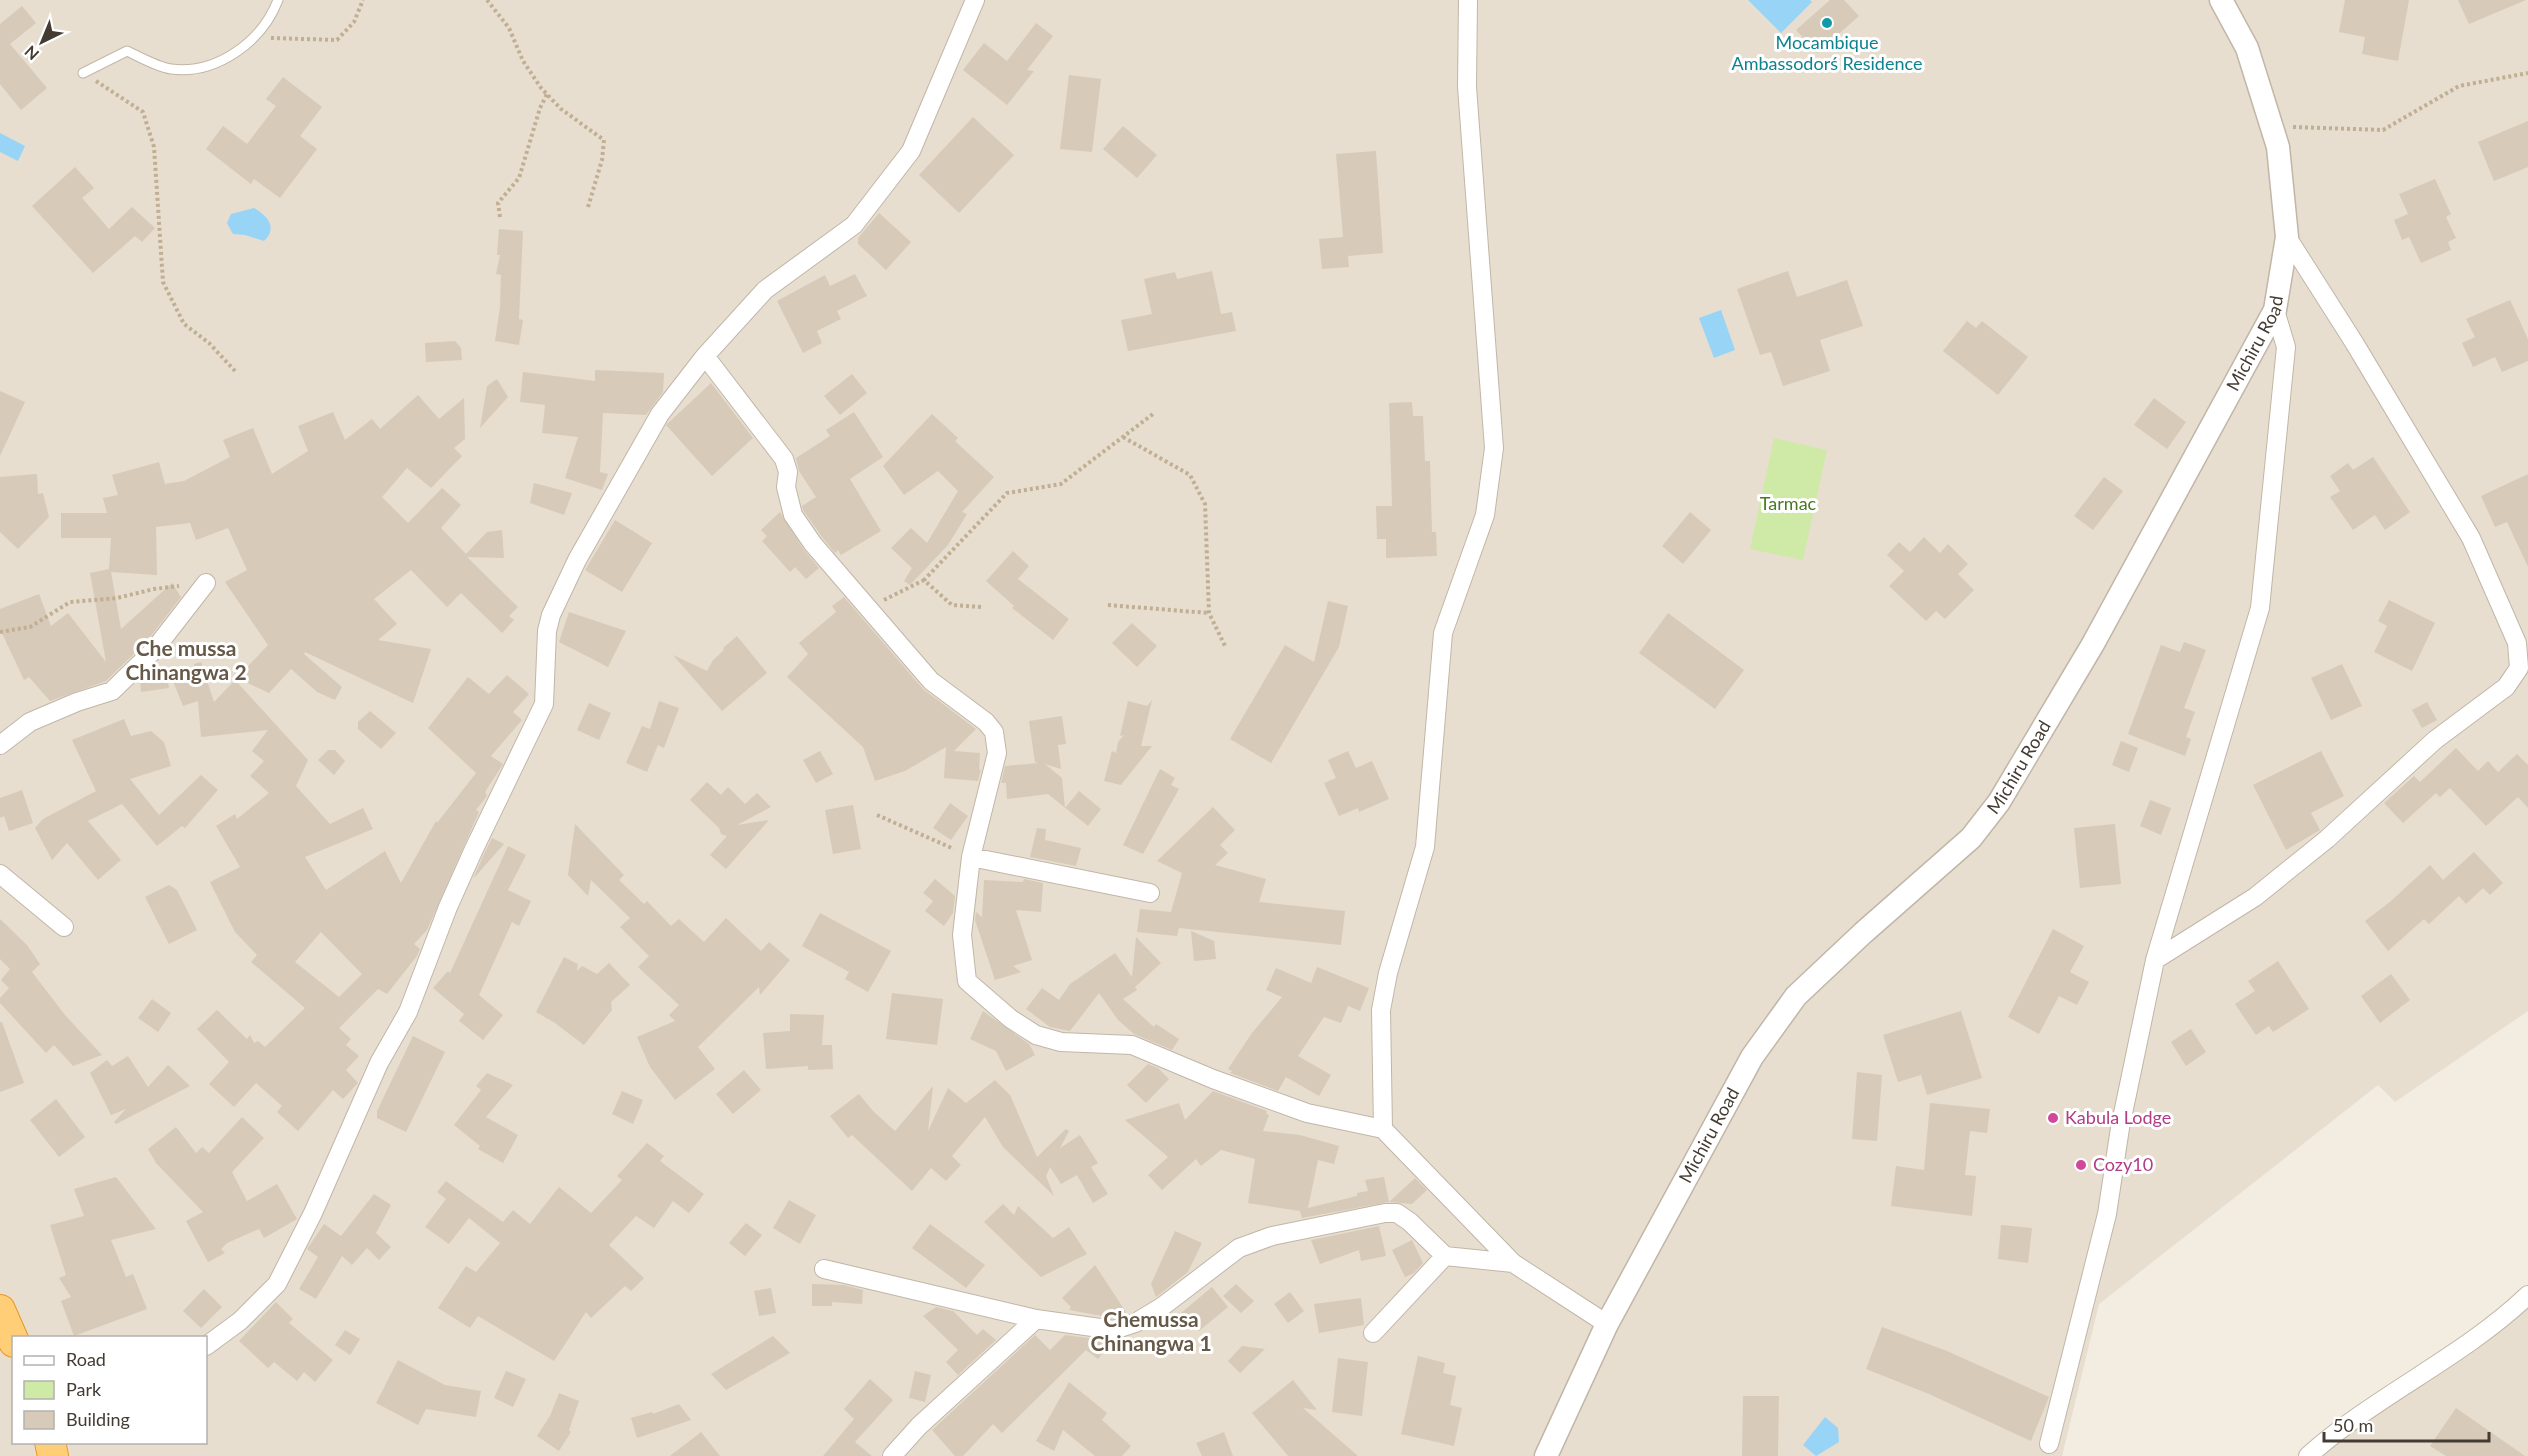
<svg xmlns="http://www.w3.org/2000/svg" width="2528" height="1456" font-family="Lato,sans-serif">
<style>
.residential{fill:#e7decf;fill-rule:evenodd}
.green{fill:#cfeaa6}
.water{fill:#98d4f5}
.building{fill:#d7cab9;fill-rule:evenodd}
.lines{fill:none;stroke-linecap:round;stroke-linejoin:round}
.service-casing{stroke:#c1b6a7;stroke-width:11}
.minor-casing{stroke:#c1b6a7;stroke-width:20}
.tertiary-casing{stroke:#c1b6a7;stroke-width:25}
.trunk-casing{stroke:#e89626;stroke-width:32}
.path{stroke:#c1af94;stroke-width:4;stroke-dasharray:3 3;stroke-linecap:butt}
.service{stroke:#fff;stroke-width:9}
.minor{stroke:#fff;stroke-width:18}
.tertiary{stroke:#fff;stroke-width:22}
.trunk{stroke:#ffce77;stroke-width:30}
.culture-dot{fill:#0f9aa8;stroke:#fff;stroke-width:2}
.hotel-dot{fill:#d1479c;stroke:#fff;stroke-width:2}
.labels{text-anchor:middle;stroke-width:6;stroke-linejoin:round;paint-order:stroke}
.culture-label{font-size:18px;fill:#0d838f;stroke:#fff}
.street-label{font-size:18px;fill:#443c32;stroke:#fff}
.park-label{font-size:18px;fill:#477922;stroke:#fff}
.hotel-label{font-size:18px;fill:#b23c85;stroke:#fff;text-anchor:start}
.quarter-label{font-size:21px;font-weight:bold;fill:#675948;stroke:#fff}
</style>
<rect width="100%" height="100%" fill="#f2ece1"/>
<path class="residential" d="M0 0H2528V1011L2395 1102 2378 1085 2099 1304 2062 1456H0ZM14 1338H206V1442H14Z
M2528 1292V1456H2307Z"/>
<path class="green" d="M1774 438 1827 450 1803 560 1750 549Z"/>
<path class="water" d="M1748 0H1810L1812 2 1781 33Z
M0 133 25 146 18 161 0 152Z
M254 208C268 216 278 228 264 241L245 235 233 234 227 223 231 214Z
M1721 310 1735 350 1714 358 1699 318Z
M1825 1417 1838 1428 1839 1442 1816 1456 1803 1445Z"/>
<path class="building" d="M1830 0H1844L1859 16 1817 53 1796 30Z
M2345 0H2409L2398 61 2362 54 2365 37 2339 32Z
M2458 0H2526L2469 24Z
M22 6 36 23 10 44 47 88 21 110 0 84V24Z
M1036 23 1053 36 1027 70 1034 71 1007 105 963 70 984 43 1007 61Z
M1069 75 1101 79 1092 152 1060 149Z
M283 77 322 107 300 136 317 149 280 198 254 179 251 184 206 149 223 126 247 144 276 106 266 99Z
M973 117 1014 155 959 213 919 175Z
M2528 121V167L2494 181 2478 142Z
M1123 126 1157 155 1137 178 1103 149Z
M1376 151 1383 253 1348 256 1349 267 1322 269 1319 239 1343 237 1336 154Z
M75 167 94 188 82 198 109 229 132 207 155 228 142 242 135 236 93 273 32 206Z
M2435 179 2451 214 2446 217 2456 238 2448 242 2451 250 2421 263 2409 237 2402 240 2394 220 2408 214 2399 194Z
M879 213 911 242 886 270 858 244V238Z
M499 229 523 231 519 319 523 320 519 345 495 341 500 307 501 275 496 274 500 255H497Z
M1212 271 1221 314 1232 312 1236 331 1128 351 1121 320 1152 314 1144 279 1175 272 1177 279Z
M1788 271 1797 297 1847 280 1863 326 1820 340 1830 371 1783 386 1771 352 1760 355 1737 289Z
M855 274 867 296 837 311 841 319 817 331 822 343 803 353 777 301 825 275 830 286Z
M2510 300 2528 339V361L2502 372 2495 357 2473 367 2462 343 2475 337 2466 319Z
M1967 321 1976 328 1982 321 2028 357 1998 395 1943 351Z
M455 341 461 348 462 360 426 362 425 343Z
M595 370 664 373 663 392 646 415 603 413 600 472 608 474 602 490 565 478 578 437 542 433 545 405 520 402 523 372 595 381Z
M852 374 867 393 840 415 824 396Z
M497 379 508 397 480 428 487 386Z
M711 383 753 438 712 476 666 425Z
M0 391 25 402 0 456Z
M418 395 439 419 464 398 465 439 454 448 462 456 431 488 407 468 382 497 408 523 442 488 461 505 441 528 466 554 487 532 502 530 504 558 467 557 518 607 509 616 514 620 502 633 461 593 447 607 411 570 374 599 397 624 378 640 431 649 413 703 305 652 304 654 342 687 335 700 317 692 291 669 269 693 237 678 268 645 225 582 247 570 228 528 196 540 190 523 156 527 157 575 111 572 121 629 172 583 181 597 147 641 106 681 50 701 29 677 24 680 0 629V609L39 594 51 626 68 613 106 662 90 573 109 569 111 538H61V513H107L103 498 118 495 112 475 159 462 165 484 184 481 230 457 223 440 253 428 272 474 308 451 298 426 333 412 345 440 372 419 380 429Z
M2154 398 2186 422 2167 449 2134 425Z
M1412 402 1413 416H1423L1425 461H1430L1432 532H1436L1437 556 1386 558V539H1377L1376 506H1392L1389 403Z
M854 412 883 457 850 479 881 531 841 555 838 550 835 553 822 537 803 510 802 506 816 497 799 471 796 458 830 436 826 430Z
M932 414 958 438 955 441 994 477 962 512 967 514 948 545 910 585 904 581 912 568 891 548 911 528 927 543 958 491 938 471 904 495 883 466Z
M2373 457 2410 512 2385 530 2375 515 2353 530 2330 497 2340 491 2330 476 2348 463 2353 470Z
M37 474 38 494 43 493 49 517 18 549 0 532V477Z
M2528 474V567L2507 522 2495 527 2481 496Z
M2104 477 2123 491 2093 530 2074 516Z
M534 483 572 493 564 515 530 503Z
M780 512 804 550 819 568 806 579 795 567 790 572 762 541 767 536 761 530Z
M1690 512 1711 530 1683 564 1662 546Z
M615 520 652 543 622 592 585 570Z
M1924 537 1940 553 1948 544 1968 564 1958 574 1974 590 1945 619 1936 611 1926 621 1889 586 1904 571 1887 555 1899 542 1910 552Z
M1013 551 1029 566 1018 579 1069 619 1053 640 1012 608 1014 606 986 581Z
M844 597 923 689 976 729 954 751 980 753 979 770 981 769 978 781 944 778 946 747 905 771 875 781 863 747 787 677 808 654 799 643 836 612 832 606Z
M2389 600 2435 623 2412 671 2374 652 2387 626 2378 621Z
M1328 601 1348 606 1339 647 1271 763 1230 739 1285 645 1314 662Z
M569 612 626 631 608 667 559 642Z
M1668 613 1744 670 1715 709 1639 653Z
M1132 623 1157 646 1137 667 1112 643Z
M737 636 767 673 722 711 673 655 707 671 713 660 724 650 723 648Z
M2184 642 2206 650 2184 708 2195 712 2186 737 2191 739 2185 756 2128 734 2161 645 2180 652Z
M201 662 214 702 235 680 308 760 296 786 330 824 363 808 373 829 305 857 326 890 385 851 401 883 436 821 437 823 476 773 428 728 468 677 489 694 507 675 529 694 513 712 522 720 491 756 503 764 485 792 487 796 476 810 479 812 427 930 414 944 420 949 417 956 387 994 378 989 339 1028 351 1039 346 1045 359 1056 346 1070 358 1083 343 1099 333 1090 298 1131 277 1112 282 1106 256 1083 234 1107 209 1084 229 1062 197 1029 217 1010 247 1039 250 1035 254 1043 258 1041 265 1047 305 1008 251 962 257 955 235 932 210 882 240 867 216 826 235 814 237 819 269 793 250 776 264 761 252 751 268 730 201 737 198 701 183 706 173 681 195 675 194 664ZM321 932 362 974 339 997 295 962Z
M2342 664 2362 706 2331 720 2311 678Z
M166 671 169 688 141 692 140 680 146 674Z
M1152 700 1141 746H1152L1121 785 1104 781 1112 751 1116 753 1118 742 1124 735 1120 736 1128 701 1147 706Z
M659 701 679 708 664 748 658 745 647 772 626 763 642 726 650 729Z
M2427 702 2437 720 2422 728 2412 710Z
M589 703 611 713 599 740 577 730Z
M370 711 396 733 381 749 358 729V722Z
M1062 716 1066 744 1058 745 1061 769 1045 764 1062 778 1065 808 1079 791 1101 809 1088 826 1048 794 1007 799 1006 783H1001L1005 766 1038 763 1035 762 1029 721Z
M124 719 131 736 151 731 164 742 171 766 130 779 159 815 201 775 218 790 185 828 182 826 157 846 122 804 88 821 121 860 98 880 67 843 52 860 35 828 43 819 96 791 72 740Z
M2121 741 2138 748 2129 772 2112 765Z
M2456 748 2478 771 2488 761 2498 772 2517 754 2528 765V808L2518 797 2486 826 2450 788 2440 797 2436 793 2403 823 2384 803 2414 776 2420 782Z
M328 750H335L345 761 334 775 318 760Z
M820 751 833 774 816 783 803 760Z
M1348 751 1356 768 1372 761 1389 799 1359 812 1358 808 1339 816 1324 783 1336 778 1328 760Z
M2321 751 2344 796 2311 813 2320 830 2286 850 2253 785Z
M1160 769 1175 778 1171 785 1179 789 1143 854 1123 845Z
M707 782 721 795 728 787 745 804 757 793 771 807 737 825 769 820 726 869 710 855 727 836 721 834 719 828 690 800Z
M22 790 33 823 9 831 4 816 0 818V798Z
M2150 800 2171 808 2161 835 2140 826Z
M950 803 968 816 951 840 933 828Z
M853 805 861 849 833 854 825 810Z
M1213 807 1235 830 1220 845 1228 853 1215 865 1266 879 1259 902 1345 911 1341 945 1179 928 1177 936 1137 932 1140 909 1171 912 1182 873 1157 861Z
M575 824 624 875 619 880 644 904 647 901 671 926 679 919 704 942 726 918 761 951 769 942 790 960 760 995 759 987 698 1047 715 1069 675 1100 650 1067 637 1037 675 1021 669 1015 679 1005 638 967 649 956 620 927 630 918 591 880 588 896 568 875Z
M2115 824 2121 884 2080 888 2074 828Z
M1037 828 1046 829 1045 840 1081 848 1076 866 1030 857Z
M492 838 504 844 473 879 484 854Z
M508 846 526 855 508 890 531 901 519 926 512 922 479 995 503 1015 483 1040 459 1021 464 1014 433 988 448 971 450 973Z
M2474 852 2503 883 2490 895 2483 888 2466 904 2459 896 2429 924 2424 919 2388 951 2365 921 2391 901 2430 865 2443 880Z
M935 879 955 896 953 913 944 926 925 911 933 901 923 893Z
M1024 879 1043 883 1041 912 1016 910 1032 960 1013 966 1021 972 995 980 975 920 976 912 982 917 984 880 1023 882Z
M169 885 177 890 197 930 169 944 145 897Z
M820 913 891 951 868 992 845 979 849 972 802 946Z
M0 919 27 945 40 964 32 972 65 1015 102 1055 73 1066 54 1045 46 1053 0 1003V998L9 988 1 980 10 969 0 959Z
M2053 929 2084 946 2070 972 2089 982 2077 1005 2059 996 2039 1034 2008 1017Z
M1191 931 1214 941 1216 959 1194 961Z
M1136 937 1161 963 1135 987 1137 990 1123 999 1154 1027 1156 1024 1179 1039 1172 1050 1134 1034 1118 1020 1099 993 1070 1031 1050 1027 1026 1009 1042 988 1059 1000 1070 984 1115 953 1132 977Z
M564 957 578 964 577 971 582 966 597 974 609 963 630 985 611 1002 612 1010 584 1045 555 1023 536 1012Z
M2278 961 2309 1009 2273 1032 2269 1026 2256 1035 2235 1004 2255 991 2248 981Z
M1317 967 1369 988 1360 1011 1348 1006 1341 1023 1324 1017 1298 1056 1331 1075 1319 1096 1286 1077 1278 1091 1230 1073 1232 1071 1228 1069 1252 1033 1282 997 1266 990 1276 968 1311 983Z
M2391 974 2410 1000 2380 1023 2361 996Z
M892 993 943 999 937 1045 886 1039Z
M152 999 171 1013 158 1032 138 1018Z
M983 1011 1029 1044 1035 1055 1006 1071 996 1051 970 1039Z
M1961 1011 1982 1078 1927 1095 1921 1075 1898 1082 1883 1035Z
M790 1014 824 1015 822 1045H832L833 1069 808 1070V1066L766 1069 763 1033 790 1031Z
M0 1022H2L24 1083 0 1092Z
M2191 1029 2206 1052 2186 1066 2171 1042Z
M413 1036 445 1052 406 1132 377 1118V1111Z
M128 1056 148 1087 168 1065 190 1086 116 1124 114 1122 126 1109 111 1115 90 1073 107 1060 112 1066Z
M1148 1064 1158 1068 1169 1079 1146 1103 1127 1085Z
M744 1070 761 1090 733 1114 716 1094Z
M1857 1072 1882 1075 1877 1141 1852 1139Z
M487 1073 513 1085 486 1117 518 1135 503 1163 478 1149 480 1146 454 1125 481 1090 476 1086Z
M995 1080 1010 1095 1037 1157 1066 1129 1069 1131 1060 1148 1080 1135 1098 1163 1091 1167 1108 1194 1093 1203 1077 1175 1061 1184 1050 1167 1046 1176 1054 1196 1003 1147 985 1117 952 1156 961 1165 946 1181 931 1168 912 1191 852 1135 848 1138 830 1116 859 1094 873 1111 895 1131 933 1086 928 1131 948 1088 966 1103Z
M622 1091 643 1100 633 1124 612 1114Z
M1213 1091 1267 1111 1266 1114 1269 1115 1263 1131 1300 1135 1339 1146 1334 1164 1318 1160 1308 1208 1357 1196V1193L1368 1191 1365 1180 1384 1177 1389 1202 1302 1218 1300 1211 1248 1203 1255 1159 1221 1150 1201 1166 1196 1159 1162 1190 1148 1175 1168 1157 1125 1120 1179 1103 1185 1120Z
M56 1099 85 1137 59 1157 30 1120Z
M1930 1103 1990 1109 1987 1133 1970 1131 1965 1175 1976 1176 1972 1216 1891 1206 1896 1166 1924 1170Z
M242 1117 264 1138 232 1172 247 1201 277 1184 297 1219 264 1238 259 1229 227 1243 221 1249 225 1253 208 1262 186 1221 203 1212 156 1163 148 1149 176 1127 196 1153 202 1147 209 1153Z
M647 1143 664 1156 660 1161 704 1194 689 1213 673 1201 654 1228 636 1216 609 1245 644 1278 631 1291 625 1286 591 1318 586 1312 554 1361 478 1316 470 1328 438 1308 466 1266 476 1272 500 1243 469 1218 449 1244 425 1227 446 1199 437 1192 446 1181 503 1222 513 1210 530 1224 559 1187 591 1213 622 1180 617 1176Z
M116 1177 156 1229 111 1240 126 1277 133 1274 147 1309 74 1336 61 1301 71 1297 59 1278 66 1275 50 1225 84 1216 74 1189Z
M1415 1178 1427 1190 1412 1204 1389 1202Z
M374 1194 391 1205 376 1233 391 1247 379 1260 367 1248 352 1265 342 1256 316 1299 299 1289 318 1257 307 1249 324 1224 341 1236Z
M789 1200 816 1215 800 1244 773 1228Z
M1003 1204 1014 1215 1018 1206 1053 1238 1069 1227 1087 1254 1041 1277 984 1222Z
M746 1223 762 1235 745 1256 729 1243Z
M930 1224 985 1265 966 1288 912 1248Z
M2001 1225 2032 1228 2028 1263 1998 1259Z
M1379 1226 1386 1256 1361 1261 1359 1250 1320 1264 1311 1240Z
M1175 1231 1202 1243 1188 1272 1156 1297 1151 1284Z
M1412 1240 1423 1263 1414 1273 1405 1277 1392 1250Z
M1095 1265 1126 1312 1123 1315 1113 1318 1069 1310 1071 1307 1062 1298Z
M812 1284 844 1285 863 1290 862 1304 832 1302V1306H812Z
M1236 1284 1254 1301 1241 1313 1223 1296Z
M1212 1287 1228 1307 1199 1331 1181 1313Z
M771 1288 776 1313 759 1316 754 1291Z
M204 1289 222 1307 201 1328 183 1311Z
M1290 1292 1304 1311 1288 1323 1274 1304Z
M1361 1298 1364 1325 1319 1333 1314 1304Z
M276 1302 293 1319 289 1323 333 1360 315 1382 304 1372 297 1381 274 1362 268 1368 239 1341Z
M936 1307 953 1311 977 1335 983 1329 996 1340 958 1375 946 1362 958 1350 923 1316Z
M1882 1327 1947 1351 2049 1397 2031 1441 1929 1394 1866 1369Z
M345 1330 360 1339 350 1355 335 1345Z
M1035 1335 1050 1350 1065 1335 1112 1341 1098 1359 1086 1350 1002 1433 993 1424 963 1456H955L932 1430Z
M773 1336 790 1353 726 1390 711 1374Z
M1242 1346 1265 1349 1240 1373 1228 1361Z
M1418 1356 1445 1363 1443 1373 1456 1376 1450 1405 1462 1408 1454 1446 1401 1434Z
M1338 1358 1368 1362 1362 1416 1332 1412Z
M398 1360 445 1385 481 1391 476 1417 426 1409 418 1425 376 1403Z
M506 1371 526 1379 513 1407 494 1398Z
M915 1371 931 1375 925 1402 909 1398Z
M870 1379 893 1400 855 1442 872 1456H823L854 1419 844 1409Z
M1293 1380 1317 1410 1303 1408 1358 1456H1288L1252 1413Z
M1069 1382 1107 1413 1102 1420 1131 1446 1122 1456H1095L1063 1430 1054 1451 1036 1441Z
M559 1393 579 1401 569 1430 571 1432 559 1451 537 1436 550 1416Z
M1743 1396H1779L1778 1456H1742Z
M679 1404 691 1420 637 1438 631 1418 652 1412 653 1414Z
M2456 1408 2525 1456H2446L2430 1446Z
M701 1432 720 1456H670Z
M1224 1432 1233 1456H1202L1196 1443Z"/>
<g class="lines">
<g class="service-casing">
<path id="service" d="M83 73 127 51C140 57 157 67 171 69 216 75 262 42 278 0"/>
</g>
<g class="minor-casing">
<path id="minor" d="M705 356 784 459 788 472 786 487 793 515 813 544 931 681 986 722 994 732 997 753 971 857 962 935 967 981 1011 1019 1036 1035 1061 1042 1132 1045 1213 1079 1307 1113 1383 1129 1513 1263
M0 745 30 722 77 702 112 691 154 650 206 583
M971 857 1150 893
M0 874 64 927
M2155 960 2255 897 2327 839 2435 740 2506 687 2519 668 2517 643 2471 538 2355 344 2287 237
M1383 1129 1381 1010 1388 973 1425 847 1443 633 1485 515 1494 448 1467 87 1468 0
M824 1269 1036 1319 1114 1330 1135 1323 1163 1306 1239 1248 1272 1236 1385 1213H1397L1410 1222 1445 1256 1513 1263 1607 1324
M1373 1333 1445 1256
M206 1346 240 1321 277 1284 313 1213 379 1063 408 1012 448 907 474 849 544 704 547 631 551 615 577 560 660 414 705 356 765 290 854 225 911 151 975 0
M2049 1444 2107 1214 2120 1128 2155 960 2260 608 2286 347 2275 310
M892 1456 919 1426 1036 1319
M2308 1456C2376 1395 2462 1358 2528 1295"/>
</g>
<g class="tertiary-casing">
<g id="tertiary">
<path id="s1" d="M1546 1456 1607 1324 1752 1057 1796 996 1863 933 1971 838 1999 802 2093 644 2275 310 2287 237 2278 147 2247 48 2221 0"/>
</g>
</g>
<g class="trunk-casing">
<path id="trunk" d="M0 1310 14 1342
M50 1442 53 1456"/>
</g>
<path class="path" d="M487 0 509 28 523 61 541 88 561 109 604 140 602 160 588 207
M271 38 337 40 354 22 363 0
M96 81 143 112 154 147 163 282 184 324 209 343 235 371
M2293 127 2383 130 2459 86 2528 73
M500 217 498 203 519 178 540 108 547 94
M1123 437 1190 475 1205 504 1209 613 1226 648
M884 600 924 580
M1108 605 1209 613
M981 607 952 605 924 580 1007 493 1061 484 1153 414
M0 632 30 627 70 602 117 598 154 589 179 586
M877 815 954 849"/>
<use href="#service" class="service"/>
<use href="#minor" class="minor"/>
<use href="#tertiary" class="tertiary"/>
<use href="#trunk" class="trunk"/>
</g>
<circle class="culture-dot" cx="1827" cy="23" r="6"/>
<g class="hotel-dot">
<circle cx="2053" cy="1118" r="6"/>
<circle cx="2081" cy="1165" r="6"/>
</g>
<g class="labels">
<g class="culture-label">
<text x="1827" y="49">Mocambique<tspan x="1827" dy="21">Ambassodorś Residence</tspan></text>
</g>
<g class="street-label">
<text dy="6" stroke="none"><textPath href="#s1" startOffset="1332">Michiru Road</textPath></text>
<text dy="6" stroke="none"><textPath href="#s1" startOffset="846">Michiru Road</textPath></text>
<text dy="6" stroke="none"><textPath href="#s1" startOffset="360">Michiru Road</textPath></text>
</g>
<g class="park-label">
<text x="1788" y="510">Tarmac</text>
</g>
<g class="hotel-label">
<text x="2065" y="1124">Kabula Lodge</text>
<text x="2093" y="1171">Cozy10</text>
</g>
<g class="quarter-label">
<text x="186" y="656">Che mussa<tspan x="186" dy="24">Chinangwa 2</tspan></text>
<text x="1151" y="1327">Chemussa<tspan x="1151" dy="24">Chinangwa 1</tspan></text>
</g>
</g>
<rect x="12" y="1336" width="195" height="108" fill="#ffffff" stroke="#b4b1ad" stroke-width="1.5"/>
<rect x="24" y="1356" width="30" height="9" fill="#ffffff" stroke="#b4b1ad" stroke-width="1.5"/>
<text x="66" y="1366" font-size="18" fill="#443c32">Road</text>
<rect x="24" y="1381" width="30" height="18" fill="#cfeaa6" stroke="#b4b1ad" stroke-width="1.5"/>
<text x="66" y="1396" font-size="18" fill="#443c32">Park</text>
<rect x="24" y="1411" width="30" height="18" fill="#d7cab9" stroke="#b4b1ad" stroke-width="1.5"/>
<text x="66" y="1426" font-size="18" fill="#443c32">Building</text>
<g transform="translate(42 42) rotate(223)" stroke="#ffffff" stroke-width="4.5" paint-order="stroke">
<path d="M0-4.5L10 22L0 15L-10 22Z" fill="#443c32"/>
<text y="-9" font-size="16" font-weight="bold" text-anchor="middle" fill="#443c32">N</text>
</g>
<path d="M2324 1432v9h165v-9" fill="none" stroke="#443c32" stroke-width="3"/>
<text x="2333" y="1432" font-size="18" fill="#443c32" stroke="#ffffff" stroke-width="4.5" paint-order="stroke">50 m</text>
</svg>
